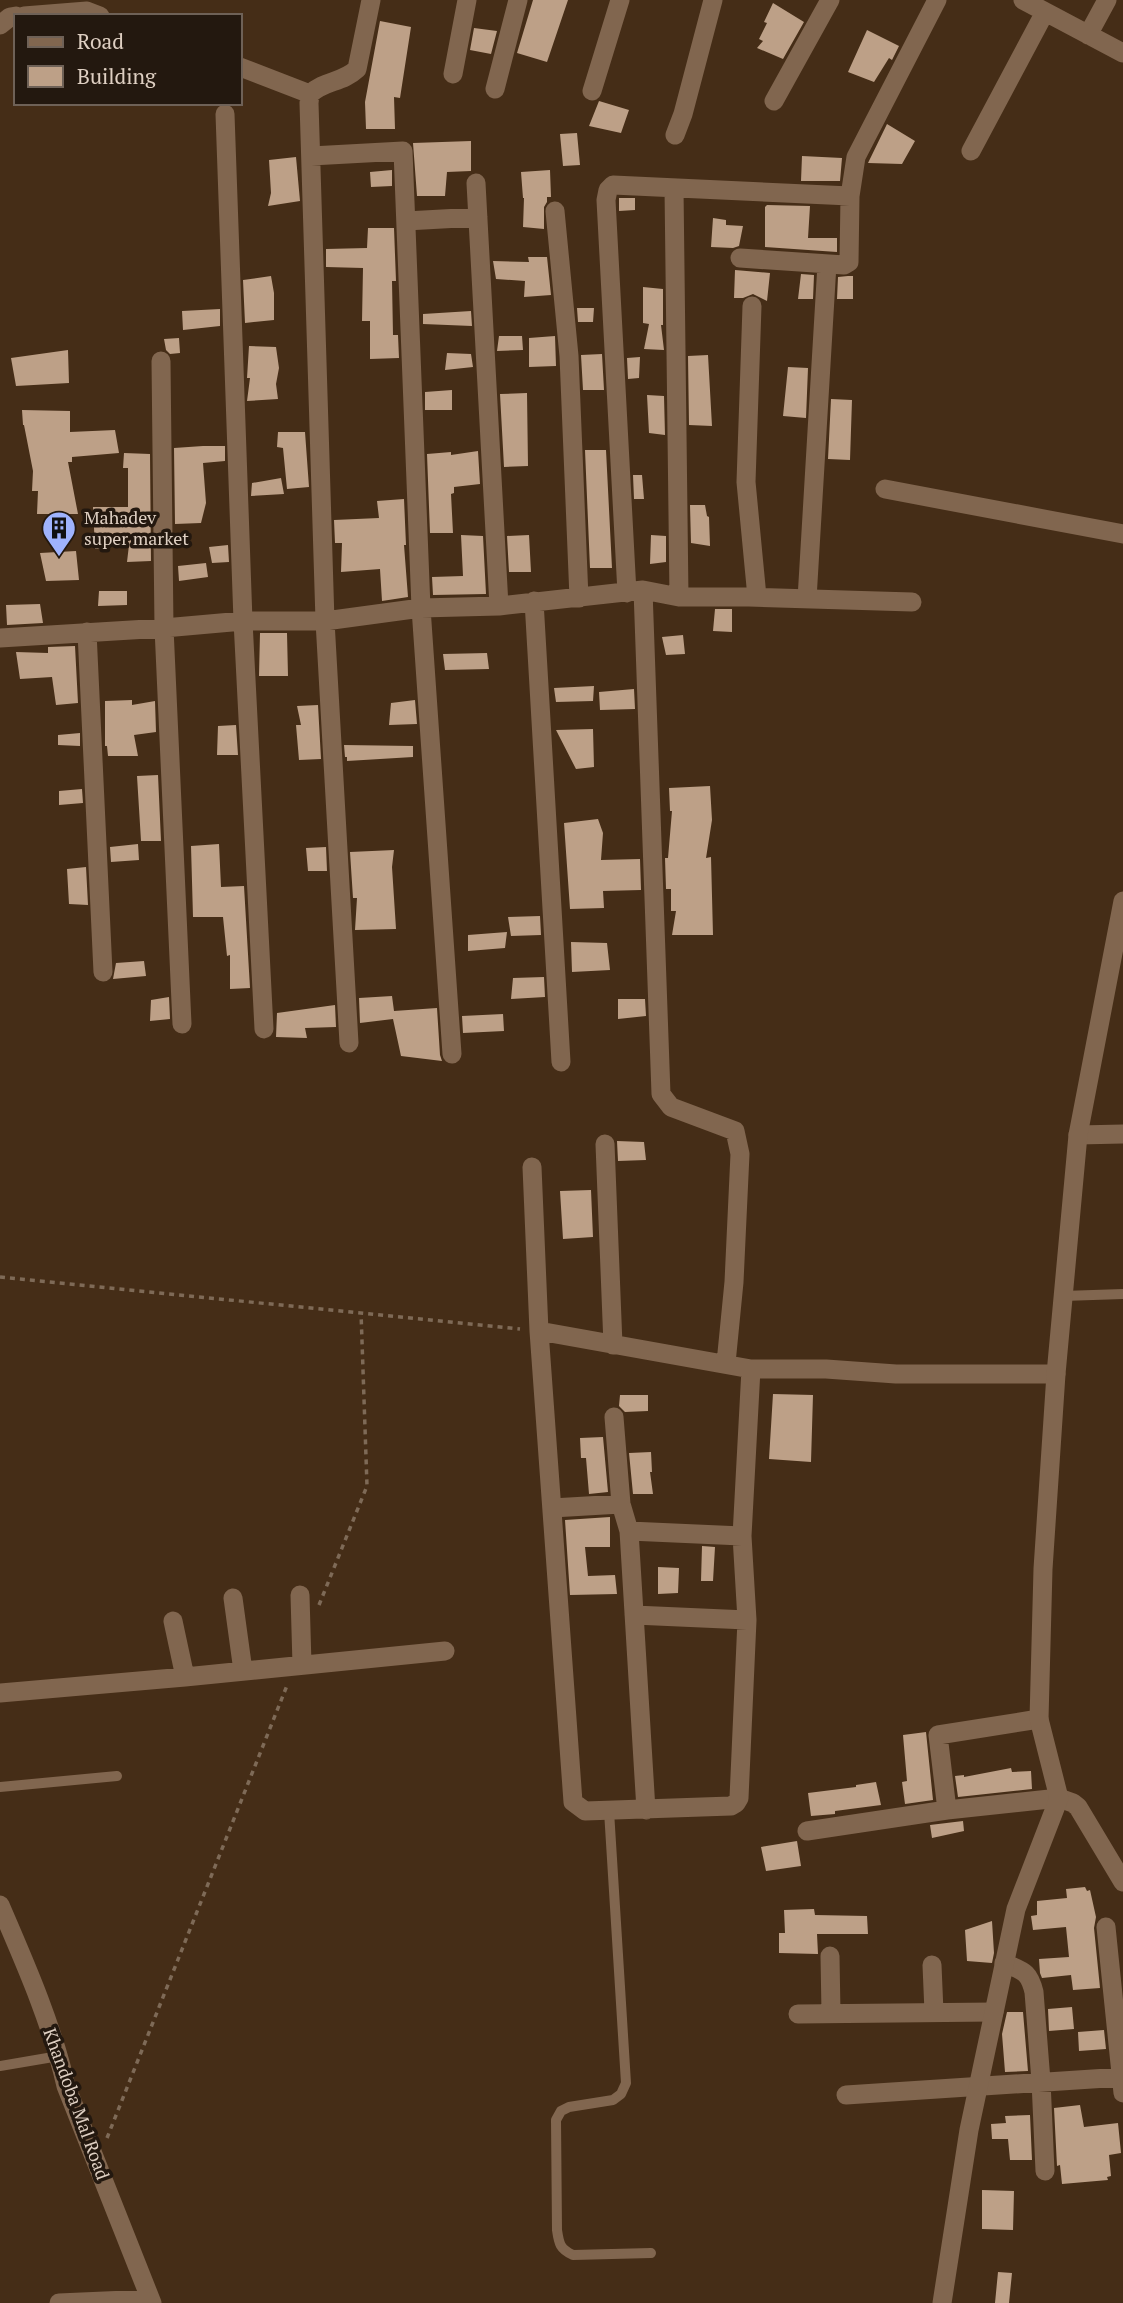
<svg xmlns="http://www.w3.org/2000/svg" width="1123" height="2303" font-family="'PT Serif',serif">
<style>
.building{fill:#bda087}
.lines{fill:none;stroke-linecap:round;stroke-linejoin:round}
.path{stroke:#7e6a57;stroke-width:3.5;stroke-dasharray:5 5;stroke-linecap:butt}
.service{stroke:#81664f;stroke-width:10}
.minor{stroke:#81664f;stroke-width:19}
.tertiary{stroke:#81664f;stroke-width:19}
.labels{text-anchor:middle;stroke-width:7;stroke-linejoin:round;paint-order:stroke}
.poi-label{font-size:18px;fill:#decfc2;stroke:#23180f;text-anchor:start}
.street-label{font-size:18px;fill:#decfc2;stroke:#23180f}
</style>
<rect width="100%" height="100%" fill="#452d17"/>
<path class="building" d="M533 0H568L547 62 517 53Z
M773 3 804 22 783 59 757 48 763 41 759 39 767 23 764 22Z
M380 21 411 27 400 98 394 97 395 129H366L365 102Z
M474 28 497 31 491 54 470 50Z
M867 30 899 46 892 60 889 58 874 82 848 72Z
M599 101 629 110 621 133 589 126Z
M887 124 915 141 902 164 868 163Z
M577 133 580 165 563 166 560 134Z
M471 141V171L447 172 445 196H417L413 143Z
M802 156 842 158 840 181H801Z
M296 157 300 201 268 206 271 193 269 160Z
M392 170V186L371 187 370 172Z
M550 170 551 197H547V202L544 207V229L523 227 524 198H523L521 172Z
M619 198H635V210L619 211Z
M767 205 810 206 808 238H837V252L765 247V207Z
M713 218 726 220V225L743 226 739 246 733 248 711 247Z
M368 228H394L396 281H392L393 335H398L399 358 370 359V321H362L363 268 326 267V249L367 248Z
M528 257H547L551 295 524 297 525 281 496 279 493 261 529 262Z
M735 270 770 273 767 301 753 294 743 298H734Z
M801 274 814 275 813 299H798Z
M271 276 274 293V320L245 323 243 280Z
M848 276H853V299H837L838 277Z
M643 287 663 289V325H661L664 350 644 349 649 324 643 323Z
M577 308H594L593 322H578Z
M220 309V326L183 330 182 311Z
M471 311 472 326 423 324V314Z
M499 336H522L523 350 497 351Z
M555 336 556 366 529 367V338Z
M179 338 180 353 170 354 166 350 164 339Z
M249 346 276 347 279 368 276 384 278 399 247 401 250 378H247Z
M68 350 69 383 16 386 11 358Z
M447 353 471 354 473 367 445 370Z
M602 354 604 390H583L581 355Z
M708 355 712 426 689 425 688 356Z
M640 357 639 378 628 379 627 358Z
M788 367 808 368 806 418 783 416Z
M452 390V410H425V392Z
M527 393 528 466 504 467 500 394Z
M647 395 664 396 665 435 649 433Z
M831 399 852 400 850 460 828 459Z
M22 410 70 411V432L115 430 119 453 72 457V462H68L78 514H37L38 491H32L33 471 24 425H23Z
M278 432H305L309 487 287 489 283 448 277 447Z
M203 446H225V461L203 463 206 503 201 523 175 524 174 448Z
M585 450H606L612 568H590Z
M478 451 480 484 454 487V493L451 494 453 533H430L427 454 451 452V455Z
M124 453 150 454 151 561 127 562 129 545 95 549 93 507H128V468H123Z
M633 475H642L644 499H634Z
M281 478 284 494 251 496 252 483Z
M404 499 406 545H404L408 597 382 601 380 569 341 572 342 543H335L334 520 379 518 377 501Z
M690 505H705L707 516 709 517 710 546 691 543Z
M461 535 483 536 486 594 433 595 432 577 463 576Z
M529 535 531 572H509L507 536Z
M651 535 666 536V562L650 564Z
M228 545 229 562 212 563 209 547Z
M76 551 79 580 46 581 40 553Z
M206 563 208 577 179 581 178 566Z
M99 591H127V605L98 606Z
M40 604 43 623 7 625 6 605Z
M715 609H732V632L713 631Z
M260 633H287L288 676H259Z
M683 635 685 654 666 655 662 637Z
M75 646 78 703 56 705 52 677 20 679 16 652 48 653V647Z
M487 653 489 669 445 670 443 654Z
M594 686 593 701 556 702 554 688Z
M634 689 635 709 600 710 599 692Z
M132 700V705L155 701 156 732 134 735 138 756H108L107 746H105V701Z
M415 700 417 724 389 725 391 703Z
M318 705 321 759 299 760 296 725H301L297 706Z
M236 725 238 755H217L218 726Z
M593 729 594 767 576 769 556 730Z
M80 733V746L58 745V735Z
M344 745 413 746V757L347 761V757H345Z
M158 775 161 841H141L137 776Z
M710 786 712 820 706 858 711 857 713 935H672L676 911H671V889H666L665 858H668L672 811H670L669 788Z
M82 789 83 803 59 805V791Z
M598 819 603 833 601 860 640 859 641 890 603 891 604 908 570 909 564 823Z
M138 844 139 860 111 862 110 847Z
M219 844 221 887 244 886 250 988 230 989V955L227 956 223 917H193L191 846Z
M326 847 327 871H308L306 848Z
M394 850 392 867 396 929 355 930 357 898H353L350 852Z
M86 867 88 905 69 904 67 869Z
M540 916 541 935 511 936 508 917Z
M507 932 505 948 468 951V935Z
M571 942 607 943 610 970 572 972Z
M144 961 146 976 113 979 116 963Z
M544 977 545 997 511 999 513 978Z
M392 996 394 1011 437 1008 440 1055 442 1061 401 1056 393 1019 360 1023 359 998Z
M169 997 170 1019 150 1021 151 1000Z
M618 999H645L646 1016 618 1019Z
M335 1005 336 1027 305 1028 307 1038 276 1037 277 1013Z
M503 1014 504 1031 463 1033 462 1016Z
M617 1141 644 1142 646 1160 618 1161Z
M591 1190 593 1237 563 1239 560 1191Z
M773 1394 813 1395 811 1462 769 1459Z
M620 1395H648V1411L625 1412 619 1406Z
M603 1437 608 1492 589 1494 586 1458H581L580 1438Z
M651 1452 652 1472H650L653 1494H633L629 1453Z
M610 1517V1547H585L588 1576 615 1575 617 1594 570 1595 565 1520Z
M702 1546 715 1547 713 1581H701Z
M658 1567 679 1568 678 1593 658 1594Z
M926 1732 933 1800 905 1804 902 1782 907 1781 903 1735Z
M1011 1768 1012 1772 1031 1771 1032 1789 958 1797 955 1776 964 1775V1777Z
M876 1782 881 1805 835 1811V1814L811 1816 808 1793 856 1787V1785Z
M963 1821 964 1831 932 1838 930 1825Z
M797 1841 801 1866 766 1871 761 1847Z
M1085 1887 1087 1891 1090 1890 1096 1917 1094 1928 1100 1988 1073 1990 1071 1975 1042 1978 1040 1973 1039 1959 1069 1957 1066 1927 1033 1930 1031 1916 1037 1915V1901L1067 1898 1066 1889Z
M814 1909 815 1915 867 1916 868 1934H817L818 1954 779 1953V1933H785L784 1910Z
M992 1921 994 1953 992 1963 967 1961 965 1930Z
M1072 2007 1074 2029 1049 2031 1048 2009Z
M1007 2012H1023L1028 2071 1005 2072 1002 2034Z
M1104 2030 1106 2049 1079 2051 1078 2032Z
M1080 2105 1084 2127 1118 2123 1121 2153 1109 2155 1111 2176 1107 2177 1108 2180 1062 2184 1060 2165 1057 2166 1054 2108Z
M1030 2115 1032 2160H1010L1008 2139H992L991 2124 1006 2123 1005 2116Z
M982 2190 1014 2191 1013 2230 982 2229Z
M998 2272 1012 2273 1009 2303H995Z"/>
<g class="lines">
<path class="path" d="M0 1277 520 1329
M319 1605 367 1486 361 1312
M107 2138 288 1683"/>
<path class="service" d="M1063 1296 1123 1294
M0 1787 117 1776
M609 1811 626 2083 621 2094 613 2100 569 2107 561 2111 556 2120 557 2230C559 2244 560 2249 573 2255L651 2253
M0 2066 59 2056"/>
<path class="minor" d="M1023 0 1123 53
M24 16 87 11 100 16
M0 25 10 17 16 16
M1088 35 1107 0
M240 67 310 94
M453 74 467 0
M495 89 518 0
M592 91 620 0
M310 94 309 103 325 621 349 1043
M310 94C325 80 342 83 357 69L371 0
M774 101 830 0
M225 114 243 621 264 1029
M675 135 683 114 713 0
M971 151 1045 12
M311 156 403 151 421 608 452 1054
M476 183 499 606
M674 188 679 597
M555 211 569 356 579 598
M406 221 478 217
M740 258 844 265 849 262 850 196 856 157 937 0
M752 306 746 482 757 597
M161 361 164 628 182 1024
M885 489 1123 534
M643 590 661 1094 671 1107 735 1131 740 1154 734 1282 726 1363
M627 593 606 200 608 190 613 185 850 196
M807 599 827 264
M534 601 561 1062
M87 632 103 972
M0 638 164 628 243 621H325L421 608 499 606 643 590 679 597H749L912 602
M1078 1135 1123 1134
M605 1144 613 1345
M532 1167 539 1331 573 1802 585 1811 731 1806 736 1803 739 1798 747 1620 742 1536 751 1369
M539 1331 751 1369H826L896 1374H1056
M614 1417 621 1504 629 1531 646 1810
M552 1508 621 1504
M629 1531 742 1536
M300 1595 302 1665
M233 1598 243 1671
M634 1615 747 1620
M173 1621 185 1677
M0 1693 185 1677 445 1651
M947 1810 938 1735 1039 1719
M807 1831 947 1810 1059 1798 1073 1803 1078 1807 1123 1882
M0 1905C25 1963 52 2024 66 2086L152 2303
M1106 1927 1123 2093
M830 1956 831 2013
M1004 1963C1023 1971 1029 1971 1034 1992L1041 2081 1045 2171
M932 1965 934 2012
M798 2014 994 2012
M846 2095 1123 2077
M59 2303 150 2299"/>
<path class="tertiary" d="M942 2303 969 2130 1016 1909 1059 1798 1039 1719 1043 1569 1056 1374 1078 1135 1123 901"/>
</g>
<defs>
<g id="building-pin" transform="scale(1.75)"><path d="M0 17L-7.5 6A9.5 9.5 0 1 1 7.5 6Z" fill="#9fb3fd" stroke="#23180f"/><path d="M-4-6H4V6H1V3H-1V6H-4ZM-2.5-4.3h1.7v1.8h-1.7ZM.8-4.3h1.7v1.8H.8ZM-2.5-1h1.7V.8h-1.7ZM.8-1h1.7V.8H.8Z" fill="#111"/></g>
</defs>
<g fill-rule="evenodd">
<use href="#building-pin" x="59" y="528"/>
</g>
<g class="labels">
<g class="poi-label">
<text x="84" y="524">Mahadev<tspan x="84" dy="21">super market</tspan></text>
</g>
<g class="street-label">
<text transform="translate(76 2104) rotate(70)" y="6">Khandoba Mal Road</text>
</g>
</g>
<rect x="14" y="14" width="228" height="91" fill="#23180f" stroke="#6e6157" stroke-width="2"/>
<rect x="28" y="37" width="35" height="10" fill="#81664f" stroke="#6e6157" stroke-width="2"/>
<text x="77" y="49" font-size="21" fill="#decfc2">Road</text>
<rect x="28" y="66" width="35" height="21" fill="#bda087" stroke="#6e6157" stroke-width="2"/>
<text x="77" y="84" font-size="21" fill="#decfc2">Building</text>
</svg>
